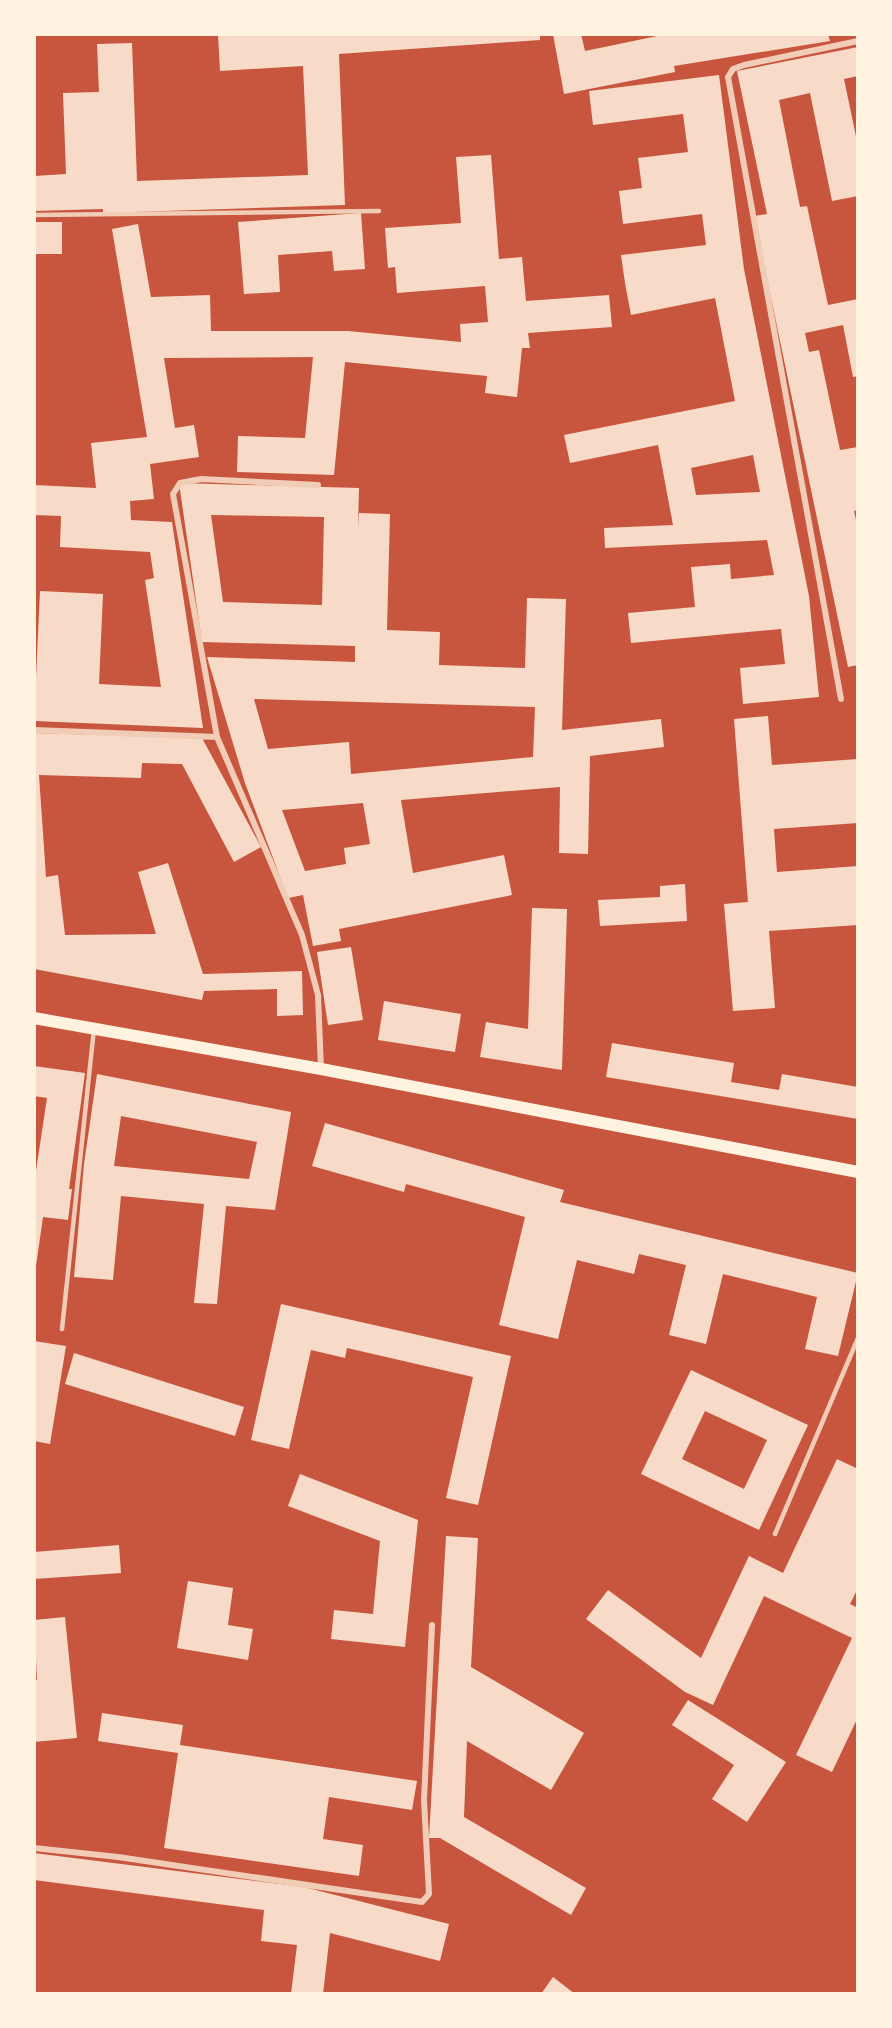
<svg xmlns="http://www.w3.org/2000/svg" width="892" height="2028" font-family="'Roboto Condensed',sans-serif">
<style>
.building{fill:#f7dbc8;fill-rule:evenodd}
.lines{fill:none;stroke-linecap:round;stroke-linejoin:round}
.service{stroke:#f1ccb7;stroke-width:4.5}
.minor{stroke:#f1ccb7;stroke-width:6}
.secondary{stroke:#fff3e0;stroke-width:12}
</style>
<rect width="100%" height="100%" fill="#c8553d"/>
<path class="building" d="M540 34V40L339 54 345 205 103 213V209L34 211V176L66 174 63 93 99 92 97 44 132 43 137 181 308 175 303 66 220 71 218 35Z
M553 34H581L585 51 667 34H828L830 41 674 66 675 72 564 94Z
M858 47V76L844 79 858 146V196L832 201 810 93 779 100 800 207 807 206 828 305 858 299V376L853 377 843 325 805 333 809 352 819 350 840 450 858 447V510L854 511 858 529V665L848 667 754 216 767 214 737 71Z
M719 75 744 269 809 596 819 697 743 704 740 668 785 664 781 629 631 643 628 613 695 607 691 567 730 564 731 579 774 575 767 540 605 548 604 528 673 525 658 445 570 463 564 435 735 401 715 298 631 315 625 283 621 255 706 245 702 214 623 224 619 191 642 188 638 158 688 152 683 114 593 125 589 91ZM753 455 760 492 696 495 691 468Z
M491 155 499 259 522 257 526 301 609 295 612 327 528 333 530 348H522L517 397 485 393 487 376 345 362 334 475 237 472 238 436 305 438 313 357 164 358 175 428 194 425 199 457 150 464 154 499 130 501 131 520 172 522 203 728 34 721 40 591 103 594 99 684 161 687 145 580 154 578 150 552 60 547 61 516 34 515V485L96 488 91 443 147 437 112 229 138 224 151 297 210 295 211 331H348L461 342 460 324 488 322 485 286 397 293 395 267 388 268 385 228 461 223 456 157Z
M361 213 365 269 334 271 332 251 278 255 280 292 244 294 238 222Z
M34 222H62V254H34Z
M179 483 359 488 358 527 359 513 390 514 387 630 440 632 439 665 525 668 527 598 566 599 562 730 661 719 664 747 590 756 588 854 559 853 560 787 401 800 413 873 504 855 512 895 339 929 341 941 313 946 303 895 288 898 245 783 207 657 355 662V646L202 642ZM211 515 324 517 322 605 223 602ZM254 699 535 707 533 757 351 774 349 742 268 749ZM363 803 370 844 344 848 346 864 305 871 282 810Z
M768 716 772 765 858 759V823L774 829 777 872 858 866V925L769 931 775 1008 733 1011 724 904 748 902 734 719Z
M34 733 202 738 261 847 234 862 182 764 142 763 141 778 39 775 46 877 58 875 65 935 156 934 138 872 168 863 203 974 302 971 303 1015 277 1016V989L204 991 202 1000 34 969Z
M685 884 687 921 600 926 598 900 660 897V886Z
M532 908 567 909 562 1070 480 1057 486 1022 528 1029Z
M351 947 363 1020 328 1025 317 952Z
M384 1001 461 1014 455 1052 378 1040Z
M612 1043 734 1063 731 1082 779 1090 782 1074 858 1087V1119L606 1077Z
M34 1066 85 1073 69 1189H72L68 1220 43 1217 36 1266 34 1184 47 1098 34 1096Z
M97 1074 291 1112 275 1210 226 1206 217 1304 194 1303 204 1204 121 1196 113 1280 74 1277 84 1164ZM121 1116 257 1142 249 1179 114 1166Z
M325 1123 564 1190 560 1202 858 1273 838 1356 805 1349 817 1297 723 1274 706 1344 669 1335 686 1265 639 1254 634 1274 577 1260 558 1339 499 1325 525 1217 406 1184 404 1192 312 1166Z
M281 1304 511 1356 478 1505 446 1498 473 1377 347 1348 345 1358 311 1350 289 1449 251 1440Z
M34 1341 66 1346 50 1444 34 1441Z
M74 1353 244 1407 235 1436 65 1384Z
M691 1370 808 1425 759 1530 641 1474ZM705 1411 767 1440 744 1489 682 1459Z
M837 1459 858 1469V1588L850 1604 858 1608V1717L832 1772 796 1755 852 1638 764 1596 713 1705 685 1692 586 1619 608 1590 701 1658 749 1556 783 1573Z
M300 1474 418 1520 405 1647 331 1639 334 1610 373 1614 380 1541 288 1506Z
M446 1536 478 1538 471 1667 584 1733 551 1790 467 1741 464 1817 586 1888 571 1915 440 1838H429Z
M119 1545 121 1573 34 1579V1552Z
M188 1581 233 1588 228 1625 253 1629 248 1660 177 1648Z
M65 1617 77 1738 34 1742V1680H37L34 1620Z
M688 1700 786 1762 747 1822 712 1799 734 1765 672 1725Z
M102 1713 183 1725 180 1745 417 1781 412 1810 329 1797 323 1839 363 1845 359 1876 164 1848 178 1753 98 1741Z
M34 1853 304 1887 449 1924 440 1961 330 1933 323 1994H291L297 1945 261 1941 264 1910 34 1880Z
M553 1977 575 1994H541Z"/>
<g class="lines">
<path class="service" d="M34 215 379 211
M62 1329 94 1029
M775 1534 858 1338"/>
<path class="minor" d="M841 699 728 77 733 69 744 65 858 41
M34 730 217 737 302 935 318 995 321 1069
M217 737 173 494 180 483 201 479 318 485
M34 1848 118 1857 422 1902 429 1894 424 1800 432 1625"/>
<path class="secondary" d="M34 1018 321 1069 858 1172"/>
</g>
<rect width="892" height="2028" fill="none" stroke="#fff3e0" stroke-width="72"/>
</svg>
